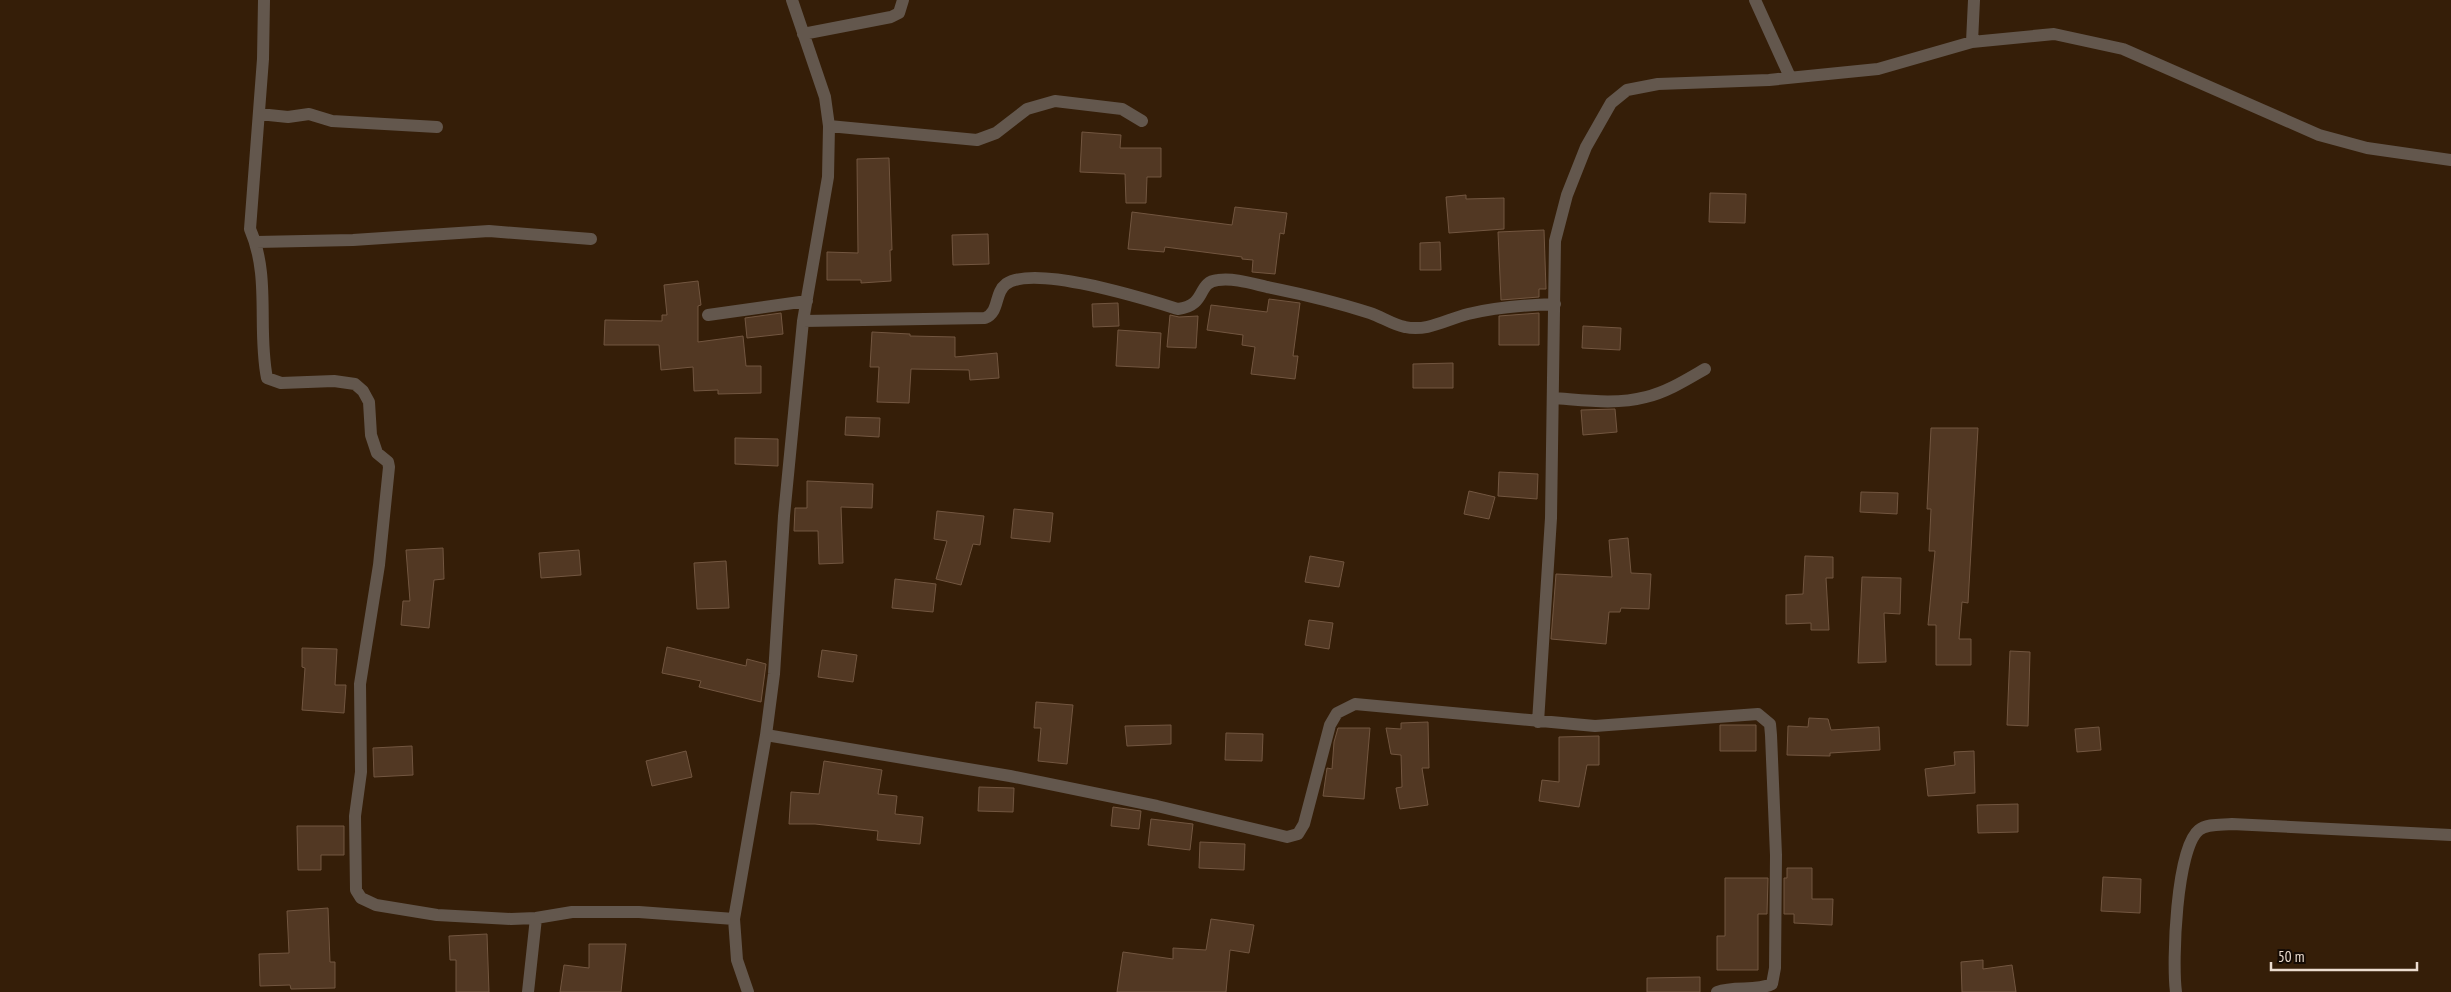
<svg xmlns="http://www.w3.org/2000/svg" width="2451" height="992" font-family="'PT Sans Narrow',sans-serif">
<style>
.building{fill:#523823;stroke:#725640}
.lines{fill:none;stroke-linecap:round;stroke-linejoin:round}
.minor{stroke:#63574d;stroke-width:12}
</style>
<rect width="100%" height="100%" fill="#351e08"/>
<path class="building" d="M1082 132 1121 135 1120 148H1161V177H1147L1146 203H1126L1125 174 1080 172Z
M889 158 892 250H890L891 281 861 283V280H827V252L858 253 857 159Z
M1710 193 1746 194 1745 223 1709 222Z
M1466 195V199L1504 198V229L1449 233 1446 197Z
M1235 207 1287 213 1284 234 1280 233 1275 274 1252 272 1253 260 1242 259V257L1165 247 1164 252 1128 249 1132 212 1232 225Z
M1544 230 1546 289H1539V297L1501 300 1498 232Z
M988 234 989 264 953 265 952 235Z
M1440 242 1441 270H1420V243Z
M698 281 701 305 698 306V342L743 336 746 366H761V393L718 394V390L694 391 693 367 661 370 659 345H604L605 320 662 321V315H667L664 285Z
M1269 299 1300 303 1293 356H1298L1295 379 1251 374 1255 347 1242 345 1243 335 1207 330 1211 305 1267 312Z
M1118 303 1119 326 1093 327 1092 304Z
M781 313 783 334 747 338 745 318Z
M1539 313V345H1499V316Z
M1170 315 1179 317 1198 316 1196 348 1167 347Z
M1583 326 1621 328 1620 350 1582 348Z
M1118 330 1161 333 1159 368 1116 366Z
M872 332 910 334V336L955 337V357L997 353 999 378 970 380 969 370 911 369 909 403 877 402 879 367H870Z
M1453 363V388H1413V364Z
M1615 409 1617 432 1583 435 1581 410Z
M846 417 880 418 879 437 845 435Z
M1931 428H1978L1968 603 1962 602 1959 639H1971V665H1936V625H1928L1935 551H1929L1931 509H1927Z
M735 438 778 439V466L735 464Z
M1499 472 1538 474 1537 499 1498 496Z
M807 481 873 484 872 508 841 507 843 563 819 564 818 531H794L795 508H807Z
M1469 491 1495 497 1489 519 1464 514Z
M1861 492 1898 493 1897 514 1860 512Z
M1014 509 1053 513 1050 542 1011 538Z
M937 511 984 516 980 545 973 544 961 585 936 579 947 541 934 539Z
M1628 538 1631 573 1651 574 1649 609 1621 608 1620 612H1609L1606 644 1551 639 1556 574 1612 577 1609 540Z
M443 548 444 579 434 580 429 628 401 625 403 601H410L406 550Z
M579 550 581 575 541 578 539 553Z
M1310 556 1344 562 1339 587 1305 582Z
M1805 556 1833 557V578H1826L1829 630H1811V623L1786 624V595L1803 594Z
M726 561 729 608 697 609 694 563Z
M1862 577 1901 578 1900 614 1884 613 1886 662 1858 663Z
M895 579 936 584 933 612 892 608Z
M1309 620 1333 623 1329 649 1305 645Z
M667 647 746 666 747 659 766 664 761 702 699 687 701 681 662 673Z
M302 648 337 649 335 685H346L344 713 302 710 305 668 302 667Z
M822 650 857 655 853 682 818 677Z
M2010 651 2030 652 2028 726 2007 725Z
M1036 702 1073 705 1067 764 1038 761 1041 728H1034Z
M1809 718 1828 719 1831 730 1879 727 1880 750 1830 753V756L1787 755 1788 726 1808 727Z
M1428 722 1429 768H1422L1428 805 1400 809 1396 788 1402 787 1401 755 1391 754 1386 728 1401 729V723Z
M1171 725V744L1127 746 1125 726Z
M1720 725H1756V751H1720Z
M2099 727 2101 750 2077 752 2075 729Z
M1338 728H1370L1364 799 1323 796 1327 768 1332 769 1334 742Z
M1226 733 1263 734 1262 761 1225 760Z
M1599 736V765H1587L1579 807 1539 801 1542 780 1559 782V737Z
M412 746 413 775 374 777 373 748Z
M686 751 692 777 652 786 646 761Z
M1974 751 1975 793 1928 796 1925 769 1955 765 1954 752Z
M824 761 882 770 878 794 897 796 895 814 923 817 920 844 877 840 878 831 815 824H789L791 792 819 794Z
M979 787 1014 788 1013 812 978 811Z
M2018 804V832L1978 833 1977 805Z
M1113 807 1141 811 1139 829 1111 826Z
M1151 819 1193 824 1190 850 1148 845Z
M297 826H344V855H321V870H298Z
M1200 842 1245 844 1244 870 1199 868Z
M1787 868H1812V899H1833L1832 925 1794 923V914H1784V878H1787Z
M2103 877 2141 879 2140 913 2101 911Z
M1725 878H1768L1767 914H1758V970H1717V936H1725Z
M328 908 330 962H335V988L291 989 290 985 260 986 259 954 289 953 287 911Z
M1211 919 1254 925 1249 953 1230 950 1226 992H1117L1123 952 1173 959V948L1206 950Z
M487 934 489 992H456V960H450L449 936Z
M589 944H626L621 992H560L564 965 589 968Z
M1983 960V969L2012 965 2016 992H1962L1961 962Z
M1700 977V992H1647V978Z"/>
<g class="lines">
<path class="minor" d="M264 0 263 59 250 229C271 277 257 329 267 378L281 383 334 381 355 384 363 391 369 402 371 435 377 453 388 462 389 467 379 565 360 684 361 772 355 816 356 890 361 898 376 905 437 915 511 919 536 918 572 912H639L734 919
M1755 0 1790 77
M803 34 891 17 899 13 903 0
M1972 42 1974 0
M259 114 288 117 309 114 332 121 437 127
M829 126 977 140 996 133 1027 109 1055 101 1122 109 1142 121
M256 242 353 240 489 231 591 239
M708 315 807 301
M803 321 985 318C1000 312 994 293 1006 284 1035 264 1145 299 1178 309 1208 305 1196 282 1218 280 1234 278 1250 283 1267 287 1302 294 1336 302 1370 313 1382 317 1393 325 1405 327 1428 332 1447 319 1468 314 1497 307 1525 305 1555 304
M1553 398C1583 400 1616 405 1646 397 1667 392 1686 380 1705 369
M1538 722 1551 518 1555 241 1567 195 1586 147 1611 103 1627 90 1658 84 1769 80 1878 69 1972 42 2054 34 2123 49 2319 135 2367 148 2451 160
M766 735 1010 776 1157 806 1287 837 1298 834 1304 824 1330 725 1337 713 1355 704 1595 726 1758 714 1770 724 1771 735 1776 855 1775 968 1772 984C1755 992 1735 985 1717 992
M528 992 536 918
M748 992 737 960 734 919 766 735 774 674 784 516 803 321 828 177 829 126 825 97 792 0
M2176 992C2172 963 2176 848 2199 830 2207 823 2222 825 2232 824L2451 835"/>
</g>
<path d="M2271 962v8h146v-8" fill="none" stroke="#ecdccf" stroke-width="2.5"/>
<text x="2278" y="962" font-size="15" fill="#ecdccf" stroke="#150b04" stroke-width="4" paint-order="stroke">50 m</text>
</svg>
